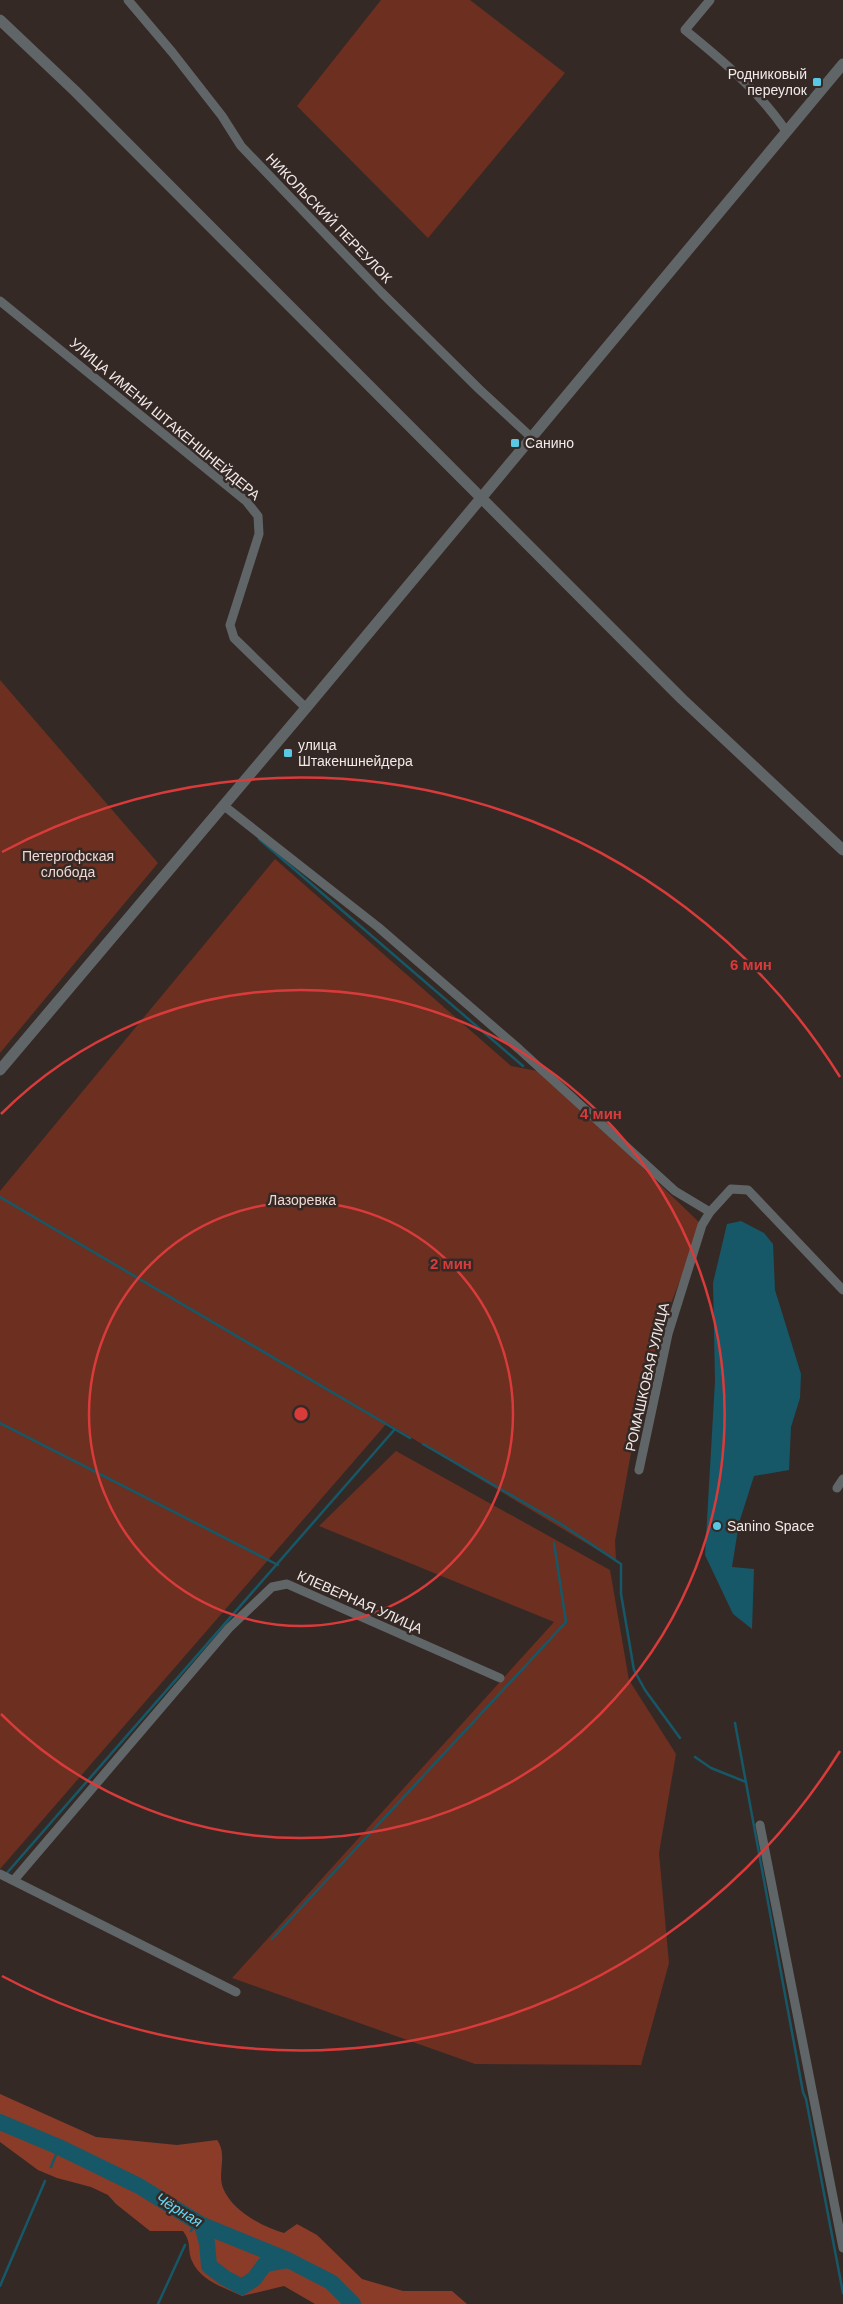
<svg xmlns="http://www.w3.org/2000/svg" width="843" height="2304" font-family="Helvetica,sans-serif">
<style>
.green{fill:#6c2f20}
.forest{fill:#8b3c28}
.water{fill:#165867}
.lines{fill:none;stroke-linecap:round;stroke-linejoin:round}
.stream{stroke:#165867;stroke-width:2.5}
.river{stroke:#165867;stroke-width:16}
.minor{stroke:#606668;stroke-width:9}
.tertiary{stroke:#606668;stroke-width:11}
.ring{fill:none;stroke:#d93b3b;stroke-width:2.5}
.poi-dot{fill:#58c8e4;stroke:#352926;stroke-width:2}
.labels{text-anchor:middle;stroke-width:5;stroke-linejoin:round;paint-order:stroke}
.poi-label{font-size:14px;fill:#f2eae8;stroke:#352926;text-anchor:start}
.street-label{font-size:14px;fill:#f2eae8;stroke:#352926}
.park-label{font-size:14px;fill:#f0d7d1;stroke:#352926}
.water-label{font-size:15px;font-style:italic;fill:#61daf7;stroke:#352926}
.centre{fill:#d93b3b;stroke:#352926;stroke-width:2.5}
.ring-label{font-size:15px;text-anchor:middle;font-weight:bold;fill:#d93b3b;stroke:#352926;stroke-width:5;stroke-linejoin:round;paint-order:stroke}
</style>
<rect width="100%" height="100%" fill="#352926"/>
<path class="green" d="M381 0H470L565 73 428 238 297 106Z
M0 680 158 863 0 1053Z
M275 859 511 1066 543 1072 702 1225 666 1316 641 1398 615 1541 616 1561 387 1423 0 1869V1191Z
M396 1451 610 1570 629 1680 676 1754 659 1853 669 1963 641 2065 475 2064 232 1978 554 1622 319 1526Z"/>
<path class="forest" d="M0 2094 96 2137 177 2145 217 2140C228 2155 217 2172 223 2188 232 2211 263 2227 284 2233L297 2224 317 2235 362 2279 403 2291H452L467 2304H315L284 2286 242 2296C223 2287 201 2281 192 2261 187 2249 192 2243 183 2231H150L116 2204 108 2195 91 2187 57 2178 38 2170 0 2142Z"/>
<path class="water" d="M741 1221 764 1233 773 1244 775 1290 801 1374 800 1398 791 1427 789 1470 754 1476 739 1523 732 1567 754 1569 752 1629 733 1614 705 1555 715 1381 713 1283 727 1224Z"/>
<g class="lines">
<path class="stream" d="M259 839 523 1066
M0 1197 410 1438
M0 1423 278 1565
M423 1444 561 1524 621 1564V1594L634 1670 645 1690 680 1738
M735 1723 803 2092 806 2099 843 2293
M695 1757 711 1768 746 1782
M6 1874 395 1429
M272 1939 566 1622 554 1543
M51 2167 59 2147
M191 2231 196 2221
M0 2286 45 2181
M158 2304 185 2245"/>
<path class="river" d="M0 2122 59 2147 139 2186 202 2225 288 2260 331 2282 353 2304
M202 2225 207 2243 209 2266 225 2278 242 2287 254 2279 265 2264 288 2260"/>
<path class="minor" d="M128 0 172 52 222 116 241 146 381 292 479 389 531 437
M710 0 685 30C722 60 759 91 786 131
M0 301 246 501 258 516 259 534 230 625 234 638 306 708
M223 805 378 927 519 1049 675 1191 710 1212
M639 1470 668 1334 702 1225 710 1212 731 1189 748 1190 843 1290
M837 1488 843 1479
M760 1825 843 2248
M0 1874 236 1992
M14 1880 229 1628 272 1587 287 1584 500 1678"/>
<path class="tertiary" d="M0 20 75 91 682 699 843 850
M0 1070 306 708 843 64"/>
</g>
<g class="ring">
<circle cx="301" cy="1414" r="212"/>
<path d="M1 1114A424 424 0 1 1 1 1714"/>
<path d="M840 1751A636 636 0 0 1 2 1976M2 852A636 636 0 0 1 840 1077"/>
</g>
<g class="poi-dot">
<rect x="812" y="77" width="10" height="10" rx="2.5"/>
<rect x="510" y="438" width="10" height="10" rx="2.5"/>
<rect x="283" y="748" width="10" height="10" rx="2.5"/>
<circle cx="717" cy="1526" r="5"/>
</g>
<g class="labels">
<g class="poi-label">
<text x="807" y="79" text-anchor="end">Родниковый<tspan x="807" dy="16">переулок</tspan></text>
<text x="525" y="448">Санино</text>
<text x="298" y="750">улица<tspan x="298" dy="16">Штакеншнейдера</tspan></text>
<text x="727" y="1531">Sanino Space</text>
</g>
<g class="street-label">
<text transform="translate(329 218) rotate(46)" y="5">НИКОЛЬСКИЙ ПЕРЕУЛОК</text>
<text transform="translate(165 419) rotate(40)" y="5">УЛИЦА ИМЕНИ ШТАКЕНШНЕЙДЕРА</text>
<text transform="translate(647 1377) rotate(-77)" y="5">РОМАШКОВАЯ УЛИЦА</text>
<text transform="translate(360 1602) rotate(24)" y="5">КЛЕВЕРНАЯ УЛИЦА</text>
</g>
<g class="park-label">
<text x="68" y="861">Петергофская<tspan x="68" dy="16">слобода</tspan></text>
<text x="302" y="1205">Лазоревка</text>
</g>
<g class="water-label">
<text transform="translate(179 2210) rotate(31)" y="5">Чёрная</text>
</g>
</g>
<circle cx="301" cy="1414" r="8" class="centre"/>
<g class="ring-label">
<text x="751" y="970">6 мин</text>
<text x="601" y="1119">4 мин</text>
<text x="451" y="1269">2 мин</text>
</g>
</svg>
